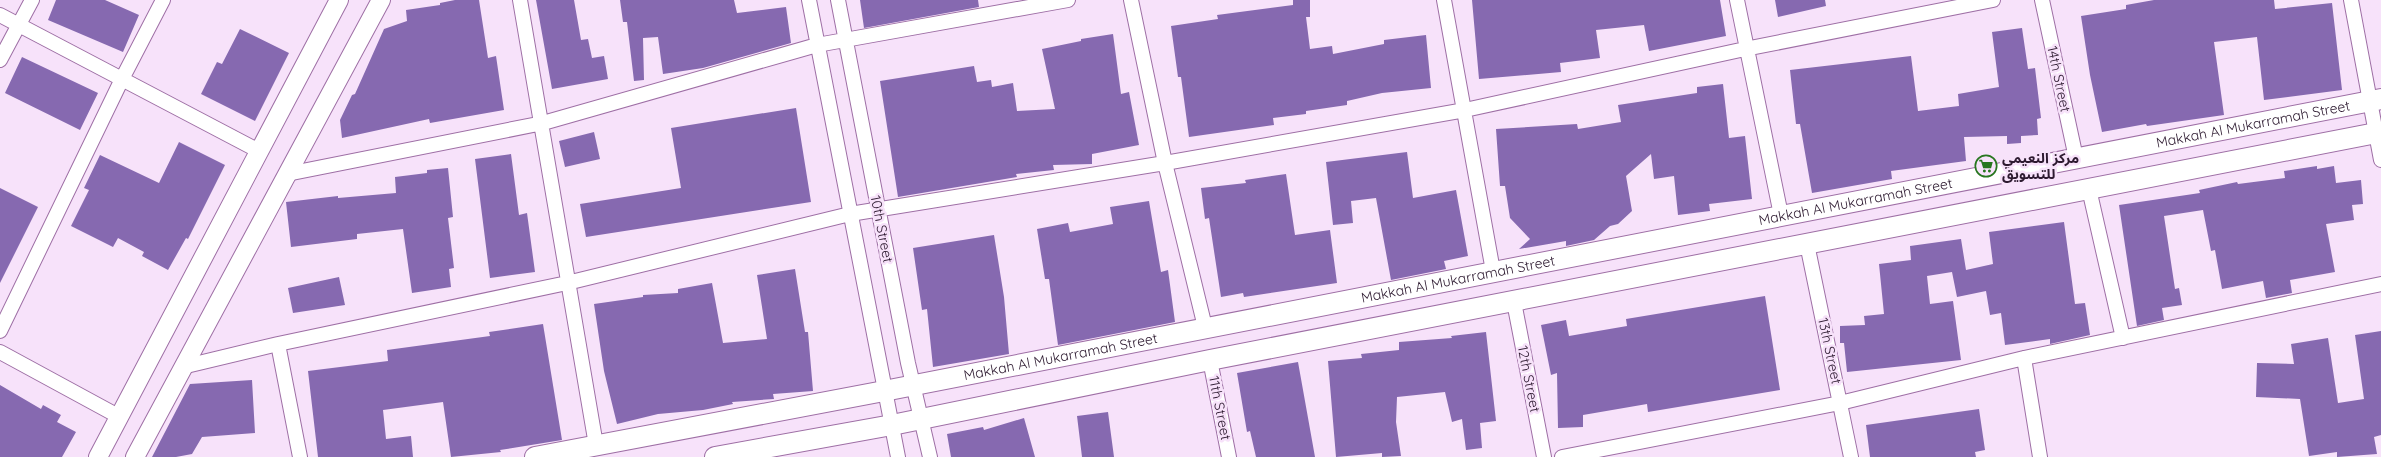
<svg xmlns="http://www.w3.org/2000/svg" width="2381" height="457" font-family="Quicksand,'Noto Sans Arabic',sans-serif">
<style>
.building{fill:#8669b0}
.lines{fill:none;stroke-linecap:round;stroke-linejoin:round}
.minor-casing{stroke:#9e6fa5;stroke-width:16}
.tertiary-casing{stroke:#9e6fa5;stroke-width:20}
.secondary-casing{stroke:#9e6fa5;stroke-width:22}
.minor{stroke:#fff;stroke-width:14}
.tertiary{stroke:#fff;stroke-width:18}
.secondary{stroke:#fff;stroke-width:20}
.labels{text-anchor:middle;stroke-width:5;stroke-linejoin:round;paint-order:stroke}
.street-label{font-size:14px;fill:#2d1a30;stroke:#f7e2fa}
.poi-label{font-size:14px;font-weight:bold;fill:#2d1a30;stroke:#f7e2fa;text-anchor:start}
</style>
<rect width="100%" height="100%" fill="#f7e2fa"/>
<path class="building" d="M56 0H105L139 15 123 52 48 20Z
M455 0H479L488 58 496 56 504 110 430 123 429 119 342 138 340 120 352 95 355 94 384 29 407 21 406 10 440 5V3Z
M536 0H574L581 40 588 39 592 58 604 56 608 79 552 89Z
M620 0H734L737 13 786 7 791 43 703 68 663 74 658 37 643 38 644 80 634 81 627 22H623Z
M860 0H978L979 7 864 28Z
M1293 0H1310V17H1306L1310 49 1332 46 1333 54 1384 44V40L1426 35 1431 88 1382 93 1347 101V105L1306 111V114L1273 118 1274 125 1189 137 1181 77H1178L1171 26 1218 19 1217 15 1293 5Z
M1472 0H1720L1726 36 1649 51 1644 25 1596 30 1600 58 1560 63 1561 72 1479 79Z
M1775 0H1825L1826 6 1778 17Z
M2154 0H2274L2275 9 2332 3 2342 90 2264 100 2257 37 2214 42 2224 115 2147 126 2146 124 2102 132 2090 75 2081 16 2126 9V5Z
M2022 28 2028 69 2035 68 2041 118 2037 119 2038 135 2021 136V143L2007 144V136L1964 137 1966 161 1891 171 1892 179 1812 193 1800 124H1796L1790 70 1911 56 1918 111 1959 106 1958 94 1999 87 1992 32Z
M240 29 289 53 255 121 201 94 217 62 222 64Z
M1113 34 1121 94 1129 92 1139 145 1092 154V164L1053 165 1054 170 1016 174 1017 177 898 197 880 81 974 66 977 82 991 80 992 87 1013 83 1017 111 1055 109 1042 49 1081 41V39Z
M22 57 98 93 80 130 5 93Z
M1723 84 1729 138 1745 136 1752 199 1709 204 1710 211 1678 215 1674 176 1654 179 1651 154 1626 176 1632 211 1618 224 1610 226 1594 240 1566 246V241L1519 249 1530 239 1510 218 1505 186H1500L1496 129 1577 124 1578 129 1621 122 1618 105 1697 93V87Z
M796 108 811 202 586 237 580 204 681 188 671 128Z
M594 132 600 159 565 167 559 141Z
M179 142 225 165 188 239 186 238 168 270 142 256 144 252 118 238 113 247 71 226 89 190 84 188 100 155 159 183Z
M1407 152 1413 198 1456 190 1468 256 1444 261 1446 269 1391 280 1376 198 1351 201 1353 223 1333 225 1326 162Z
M511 154 519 215 527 213 535 272 490 278 475 159Z
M2317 166V169L2334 166 2336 183 2361 180 2363 204 2352 205 2354 220 2326 224 2335 272 2290 280 2292 293 2266 298 2263 281 2222 289 2215 250 2211 251 2203 210 2164 216 2175 289 2179 288 2182 305 2162 308 2164 320 2137 326 2119 205 2200 193 2199 190 2237 182 2238 184 2285 178 2284 171Z
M448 168 453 217 448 218 454 268 449 269 451 287 412 293 403 229 357 234V239L291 247 286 202 338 196V198L396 193 395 177 427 173V170Z
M1286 174 1295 235 1330 230 1337 283 1244 297 1243 293 1221 297 1209 218 1205 219 1201 188 1246 183 1245 180Z
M0 188 38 207 0 283Z
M1149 201 1161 272 1168 270 1175 322 1058 345 1049 279H1045L1037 229 1068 223 1070 232 1113 224 1110 207Z
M2064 222 2075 304 2085 303 2090 335 2050 344V339L2005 345 2001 313 1990 315 1986 291 1957 297 1952 272 1927 276 1930 304 1953 301 1961 360 1847 372 1844 343H1840V326L1865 325 1864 316 1884 314 1879 264 1911 260 1910 246 1961 239 1966 270 1993 264 1989 232Z
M994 235 1004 297 1009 354 933 367 927 309 922 310 913 248Z
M795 269 805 332H808L813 391 773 394 774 399 732 402 733 404 703 410 658 414 617 424 604 371 594 304 643 297V295L678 293V289L712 283 723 343 767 339 757 275Z
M339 277 345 305 293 313 288 288Z
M1765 296 1780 390 1648 412 1647 404 1583 415V427L1558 428 1557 373 1551 375 1541 325 1566 320 1569 336 1627 326 1626 319Z
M543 324 562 440 500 450 501 452 451 457 443 402 383 410 386 439 411 436 413 457H318L308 371 388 361 387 350 490 336 489 332Z
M2381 331V435L2374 437 2377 454 2337 457V452L2309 456 2300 399 2256 397 2257 363 2294 364 2291 344 2328 338 2338 403 2364 399 2355 335Z
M1486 332 1496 421 1480 423 1482 448 1466 450 1462 419 1452 422 1445 392 1397 397 1396 422 1401 456 1382 457V453L1336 457 1328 361 1362 358 1361 354 1399 350V342L1452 338 1451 336Z
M1298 362 1315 457H1256L1250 431 1247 432 1237 373Z
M252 380 255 433 202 437 192 454 176 457H152L190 384Z
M0 385 41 409 43 405 61 415 57 422 76 432 62 457H0Z
M1979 409 1985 450 1975 452 1976 457H1870L1866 425Z
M1108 412 1114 457H1082L1077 416Z
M1024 418 1035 457H951L947 434 983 427 984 430Z"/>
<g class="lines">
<g class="minor-casing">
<path id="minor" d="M520 0 596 445
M809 0 898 457
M838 0 908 363 930 457
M1131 0 1165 163 1205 327
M1444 0 1493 271
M1737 0 1781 215
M2042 0 2076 158
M2351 0 2381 160
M0 15 259 151
M0 60 32 0
M287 174 543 123 817 45 1068 0
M2089 189 2123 338
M1807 244 1851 457
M1514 302 1544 457
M0 331 122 79 163 0
M278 344 300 457
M0 352 118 416
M2024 358 2040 457
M1210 360 1229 457
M182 367 278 344 567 283 850 214 1165 163 1465 110 1745 49 1993 0
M1562 457 1840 403 2024 358 2381 284"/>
</g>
<g class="tertiary-casing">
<path id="tertiary" d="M98 457 339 0
M135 457 381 0"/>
</g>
<g class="secondary-casing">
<g id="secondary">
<path id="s1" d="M535 457 884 391 2381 99"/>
<path d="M715 457 892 425 1210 360 2381 132"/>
</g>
</g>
<use href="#minor" class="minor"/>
<use href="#tertiary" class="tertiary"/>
<use href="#secondary" class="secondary"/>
</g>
<defs>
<g id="supermarket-ring" transform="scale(1.125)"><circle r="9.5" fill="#f7e2fa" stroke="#27761f" stroke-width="1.5"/><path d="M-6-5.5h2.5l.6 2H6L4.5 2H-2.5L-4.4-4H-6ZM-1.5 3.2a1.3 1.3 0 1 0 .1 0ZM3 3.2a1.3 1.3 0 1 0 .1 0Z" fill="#27761f"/></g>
</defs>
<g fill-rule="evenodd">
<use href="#supermarket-ring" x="1986" y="166"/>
</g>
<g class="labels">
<g class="street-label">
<text transform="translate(2059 79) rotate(78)" y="5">14th Street</text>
<text dy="5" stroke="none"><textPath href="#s1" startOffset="1750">Makkah Al Mukarramah Street</textPath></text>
<text dy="5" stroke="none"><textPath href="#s1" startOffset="1345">Makkah Al Mukarramah Street</textPath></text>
<text transform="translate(882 229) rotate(79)" y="5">10th Street</text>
<text dy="5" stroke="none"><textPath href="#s1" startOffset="940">Makkah Al Mukarramah Street</textPath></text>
<text transform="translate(1830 351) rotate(78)" y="5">13th Street</text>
<text dy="5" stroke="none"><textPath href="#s1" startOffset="535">Makkah Al Mukarramah Street</textPath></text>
<text transform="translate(1529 379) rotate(79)" y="5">12th Street</text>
<text transform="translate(1220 408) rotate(79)" y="5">11th Street</text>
</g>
<g class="poi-label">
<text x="2002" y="163">مركز النعيمي<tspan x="2002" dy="16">للتسويق</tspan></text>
</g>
</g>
</svg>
